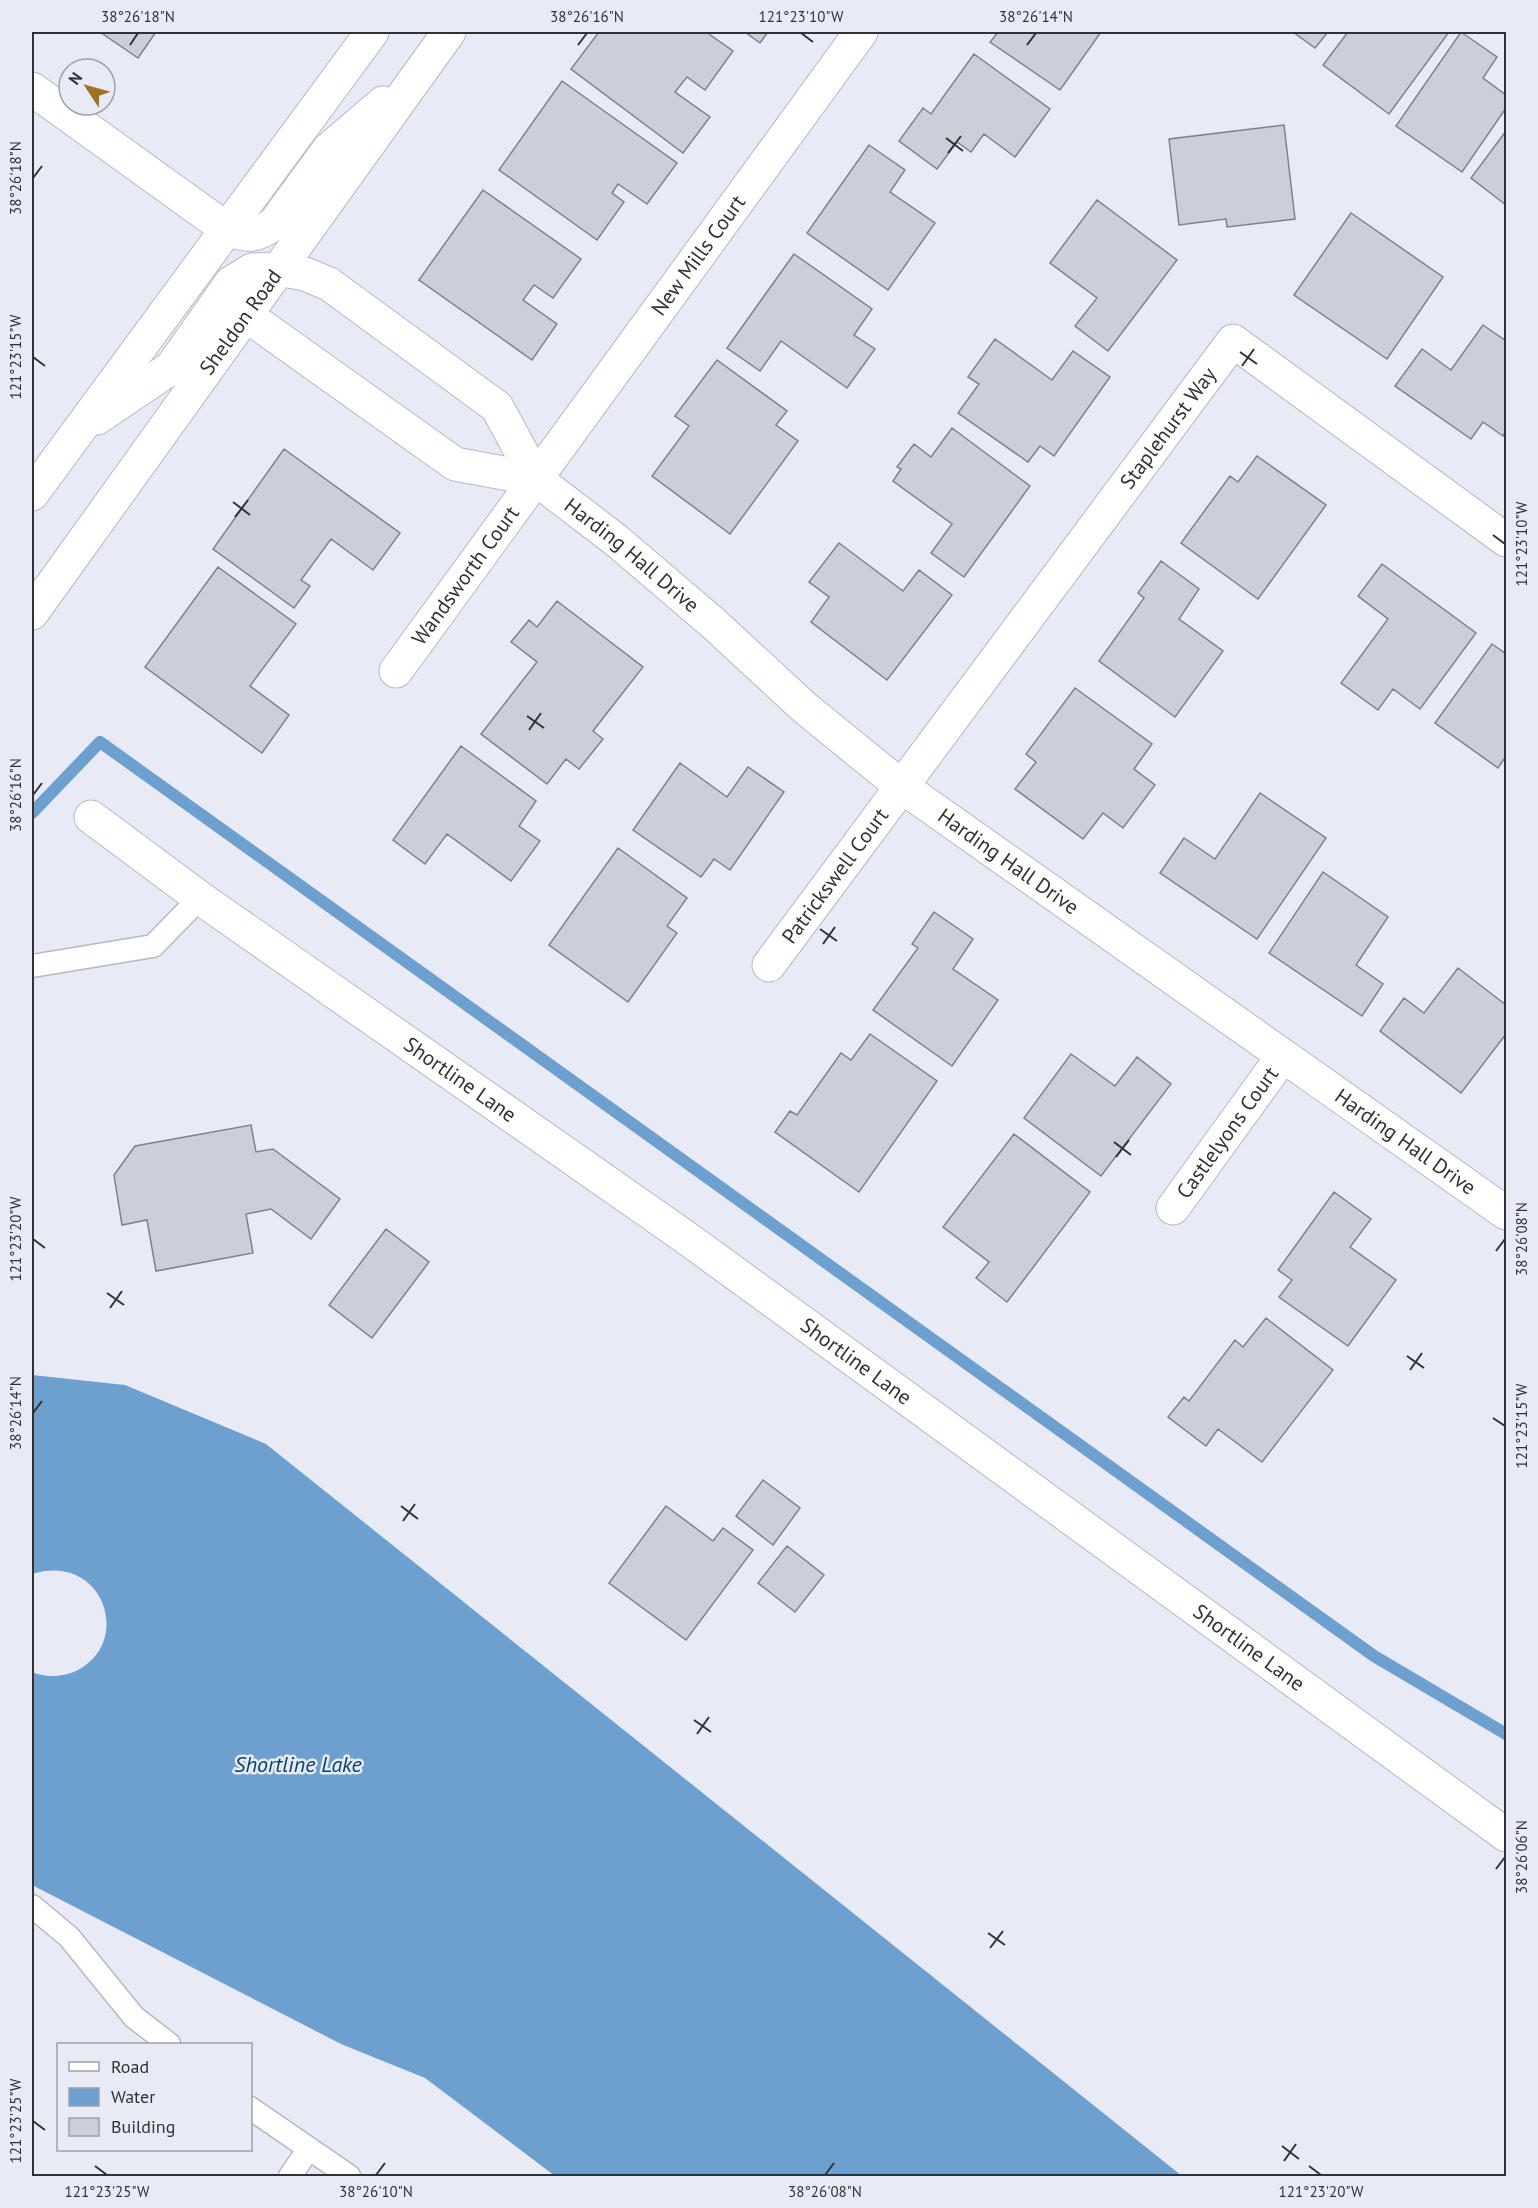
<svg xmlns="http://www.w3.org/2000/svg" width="1538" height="2208" font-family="'PT Sans',sans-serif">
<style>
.water{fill:#6ea0cf}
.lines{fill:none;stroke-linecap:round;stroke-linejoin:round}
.stream{stroke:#6ea0cf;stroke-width:12}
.building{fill:#cccfda;stroke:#7f818b;stroke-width:1.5}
.lane-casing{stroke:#b6b9c4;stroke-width:25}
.street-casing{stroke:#b6b9c4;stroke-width:35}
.secondary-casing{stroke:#b6b9c4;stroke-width:35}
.lane{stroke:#fff;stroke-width:22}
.street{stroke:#fff;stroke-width:33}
.secondary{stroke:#fff;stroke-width:33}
.ticks{fill:none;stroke:#313236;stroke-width:2}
.labels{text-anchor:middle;stroke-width:5;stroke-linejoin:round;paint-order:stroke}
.street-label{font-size:21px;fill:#313236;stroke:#e8ebf6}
.water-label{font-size:22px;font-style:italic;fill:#05426f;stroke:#e8ebf6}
.neatline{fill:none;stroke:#313236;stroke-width:2}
.ticks-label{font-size:15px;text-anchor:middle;fill:#313236}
</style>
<rect width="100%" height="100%" fill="#e8ebf6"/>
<path class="water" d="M32 1375 125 1385 266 1444 1182 2176H555L425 2078 341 2044 32 1885V1672C46 1678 62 1677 76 1671 134 1643 104 1552 32 1574Z"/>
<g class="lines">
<path class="stream" d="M32 813 100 742 1374 1656 1506 1734"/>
</g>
<path class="building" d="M100 32H156L138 58Z
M599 32H706L733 51 705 90 687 77 675 92 710 117 683 153 571 69Z
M745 32H768L760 43Z
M998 32H1101L1060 90 990 42Z
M1293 32H1328L1315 48Z
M1348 32H1449L1389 114 1323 65Z
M1461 32 1497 57 1483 78 1506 95V108L1462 172 1396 126Z
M974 54 1050 109 1015 157 984 134 971 152 957 142 937 169 899 141 923 108 931 114Z
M562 81 677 163 647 204 618 184 612 193 624 202 597 240 499 170Z
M1284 125 1295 219 1227 227 1226 219 1179 225 1169 139Z
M1506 131V205L1471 178Z
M869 145 905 170 890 192 935 223 888 290 807 233Z
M483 190 581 259 553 298 534 285 523 300 557 324 532 360 419 280Z
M1097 200 1177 260 1108 351 1075 326 1097 298 1050 263Z
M1351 213 1443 277 1387 359 1294 295Z
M794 254 872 309 854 335 875 349 847 388 781 341 760 371 727 348Z
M1483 325 1506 341V431L1503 436 1483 422 1471 439 1395 386 1422 349 1451 370Z
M995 339 1052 380 1073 351 1110 377 1054 456 1040 446 1028 462 958 413 979 384 968 377Z
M717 360 787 411 776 425 798 441 730 534 652 476 689 426 675 416Z
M952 428 1030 486 964 577 931 553 952 524 893 481 901 469 897 467 914 444 931 457Z
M284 449 400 533 373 570 331 539 301 580 310 586 294 608 213 549Z
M1257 456 1326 505 1258 599 1181 543 1230 476 1238 482Z
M839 543 903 591 919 570 952 595 887 680 811 622 829 597 809 582Z
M1161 561 1199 589 1179 619 1223 651 1175 717 1099 661 1144 598 1138 593Z
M1382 564 1476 633 1420 709 1393 689 1378 710 1341 683 1388 619 1358 596Z
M218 567 296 624 250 686 289 715 262 753 145 667Z
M557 601 643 667 593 731 603 739 579 769 566 759 547 784 481 734 537 662 511 642 529 620 537 627Z
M1492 644 1506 654V756L1498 768 1435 723Z
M1075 688 1152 744 1134 769 1155 785 1123 828 1103 813 1083 839 1015 789 1036 762 1026 754Z
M461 746 536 801 519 826 540 841 511 881 447 834 425 864 393 840Z
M680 763 727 797 748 767 784 792 730 870 714 859 701 877 633 830Z
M1260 793 1326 838 1257 939 1160 873 1184 838 1215 859Z
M618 848 687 898 667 926 677 933 628 1002 549 945Z
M1323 872 1388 917 1356 965 1383 984 1362 1016 1269 953Z
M934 912 973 939 953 969 998 1000 952 1066 873 1010 918 948 912 944Z
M1458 968 1506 1005V1034L1461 1093 1380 1031 1404 998 1424 1013Z
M870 1034 937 1081 859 1192 775 1132 790 1111 797 1115 841 1053 851 1060Z
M1071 1054 1115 1086 1137 1057 1171 1084 1101 1176 1024 1118Z
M251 1125 256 1152 273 1149 340 1199 311 1239 271 1209 246 1214 253 1253 156 1271 147 1220 122 1225 114 1175 135 1146Z
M1014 1134 1090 1192 1007 1302 976 1278 989 1262 943 1227Z
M1334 1192 1371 1219 1350 1247 1396 1280 1348 1346 1279 1297 1292 1280 1278 1270Z
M386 1229 429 1262 372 1338 329 1305Z
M1266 1318 1333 1370 1262 1462 1218 1429 1206 1446 1168 1417 1184 1397 1189 1401 1235 1340 1243 1347Z
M763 1480 800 1508 773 1545 736 1516Z
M666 1506 713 1541 723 1528 753 1550 686 1640 609 1583Z
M787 1546 824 1575 795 1612 758 1583Z"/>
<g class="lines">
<g class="lane-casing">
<path id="lane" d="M32 966 153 946 200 898
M32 1906 69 1937 134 2017 169 2044
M250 2108 349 2176
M290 2176 308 2150"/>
</g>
<g class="street-casing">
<g id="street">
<path d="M32 89 228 230"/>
<path id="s1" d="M278 269 305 274 329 284 497 407 536 479 617 541 713 623 805 708 901 786 1506 1213"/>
<path d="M246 315 455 464 536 479"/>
<path id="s2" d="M396 671 861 32"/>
<path id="s3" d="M91 817 200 898 688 1239 1506 1835"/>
<path id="s4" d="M769 965 1233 341 1506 540"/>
<path id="s5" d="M1173 1208 1283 1056"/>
</g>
</g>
<g class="secondary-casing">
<g id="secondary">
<path d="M228 230C250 236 256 237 275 223L329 149 383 103"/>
<path d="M97 418 171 368 231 283 252 270 278 269"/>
<path d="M32 494 372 32"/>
<path id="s6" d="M32 613 449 32"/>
</g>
</g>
<use href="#lane" class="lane"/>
<use href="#street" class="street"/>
<use href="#secondary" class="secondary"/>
</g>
<path class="ticks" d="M801 33 813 42M130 45 138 33M578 45 587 33M1027 45 1036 33M946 138 963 151M948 153 961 136M33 178 42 166M1240 352 1257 364M33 357 45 366M1242 366 1254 349M233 502 250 515M235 517 248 500M1493 535 1505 544M527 716 544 728M529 730 541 713M33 795 42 783M820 929 837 941M823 944 835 927M1114 1142 1131 1155M1116 1157 1129 1140M33 1239 45 1248M1496 1251 1505 1239M107 1293 124 1305M110 1308 122 1291M1407 1356 1424 1368M1410 1370 1422 1353M33 1413 42 1401M1493 1418 1505 1426M401 1506 418 1519M403 1521 415 1504M694 1720 711 1732M697 1734 709 1717M1496 1869 1505 1857M988 1933 1005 1945M990 1948 1003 1931M33 2121 45 2130M1282 2146 1299 2159M1284 2161 1296 2144M95 2166 107 2175M1309 2166 1321 2175M376 2175 385 2163M825 2175 834 2163"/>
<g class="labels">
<g class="street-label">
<text dy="7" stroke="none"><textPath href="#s2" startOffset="514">New Mills Court</textPath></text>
<text dy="7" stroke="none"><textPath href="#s6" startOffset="358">Sheldon Road</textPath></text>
<text dy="7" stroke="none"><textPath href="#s4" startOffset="669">Staplehurst Way</textPath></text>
<text dy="7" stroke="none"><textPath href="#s1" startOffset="466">Harding Hall Drive</textPath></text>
<text dy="7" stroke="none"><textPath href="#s2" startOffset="118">Wandsworth Court</textPath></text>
<text dy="7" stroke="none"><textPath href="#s1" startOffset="952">Harding Hall Drive</textPath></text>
<text dy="7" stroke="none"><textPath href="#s4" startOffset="111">Patrickswell Court</textPath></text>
<text dy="7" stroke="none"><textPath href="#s3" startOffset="453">Shortline Lane</textPath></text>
<text dy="7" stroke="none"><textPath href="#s5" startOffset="93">Castlelyons Court</textPath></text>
<text dy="7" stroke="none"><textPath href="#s1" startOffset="1438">Harding Hall Drive</textPath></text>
<text dy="7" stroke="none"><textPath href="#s3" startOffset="939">Shortline Lane</textPath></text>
<text dy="7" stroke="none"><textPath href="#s3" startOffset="1425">Shortline Lane</textPath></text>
</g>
<g class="water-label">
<text x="298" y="1772">Shortline Lake</text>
</g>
</g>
<rect width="1538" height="2208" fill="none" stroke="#e8ebf6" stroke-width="66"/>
<rect x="57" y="2043" width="195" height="108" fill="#e8ebf6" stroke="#9fa1a9" stroke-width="1.5"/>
<rect x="69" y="2062" width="30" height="9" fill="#ffffff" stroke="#9fa1a9" stroke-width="1.5"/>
<text x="111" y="2073" font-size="18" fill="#313236">Road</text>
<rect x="69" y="2088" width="30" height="18" fill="#6ea0cf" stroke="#9fa1a9" stroke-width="1.5"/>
<text x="111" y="2103" font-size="18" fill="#313236">Water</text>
<rect x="69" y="2118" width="30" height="18" fill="#cccfda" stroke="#9fa1a9" stroke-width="1.5"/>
<text x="111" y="2133" font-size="18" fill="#313236">Building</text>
<g transform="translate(87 87) rotate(306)"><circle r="28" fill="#e8ebf6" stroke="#9fa1a9" stroke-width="1.5"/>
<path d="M0-4.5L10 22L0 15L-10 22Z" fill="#9f7223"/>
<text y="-9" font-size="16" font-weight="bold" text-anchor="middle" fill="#313236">N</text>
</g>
<rect x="33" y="33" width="1472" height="2142" class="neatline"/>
<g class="ticks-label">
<text x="138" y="22">38°26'18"N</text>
<text x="587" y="22">38°26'16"N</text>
<text x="801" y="22">121°23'10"W</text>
<text x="1036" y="22">38°26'14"N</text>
<text transform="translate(16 178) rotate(-90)" y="5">38°26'18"N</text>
<text transform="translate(16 357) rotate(-90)" y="5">121°23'15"W</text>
<text transform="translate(1522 544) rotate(-90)" y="5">121°23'10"W</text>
<text transform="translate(16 795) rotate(-90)" y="5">38°26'16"N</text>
<text transform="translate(16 1239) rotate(-90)" y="5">121°23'20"W</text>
<text transform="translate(1522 1239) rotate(-90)" y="5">38°26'08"N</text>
<text transform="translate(16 1413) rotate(-90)" y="5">38°26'14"N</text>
<text transform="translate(1522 1426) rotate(-90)" y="5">121°23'15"W</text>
<text transform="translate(1522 1857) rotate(-90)" y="5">38°26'06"N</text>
<text transform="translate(16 2121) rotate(-90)" y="5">121°23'25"W</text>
<text x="107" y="2197">121°23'25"W</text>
<text x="376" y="2197">38°26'10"N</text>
<text x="825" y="2197">38°26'08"N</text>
<text x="1321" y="2197">121°23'20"W</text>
</g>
</svg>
